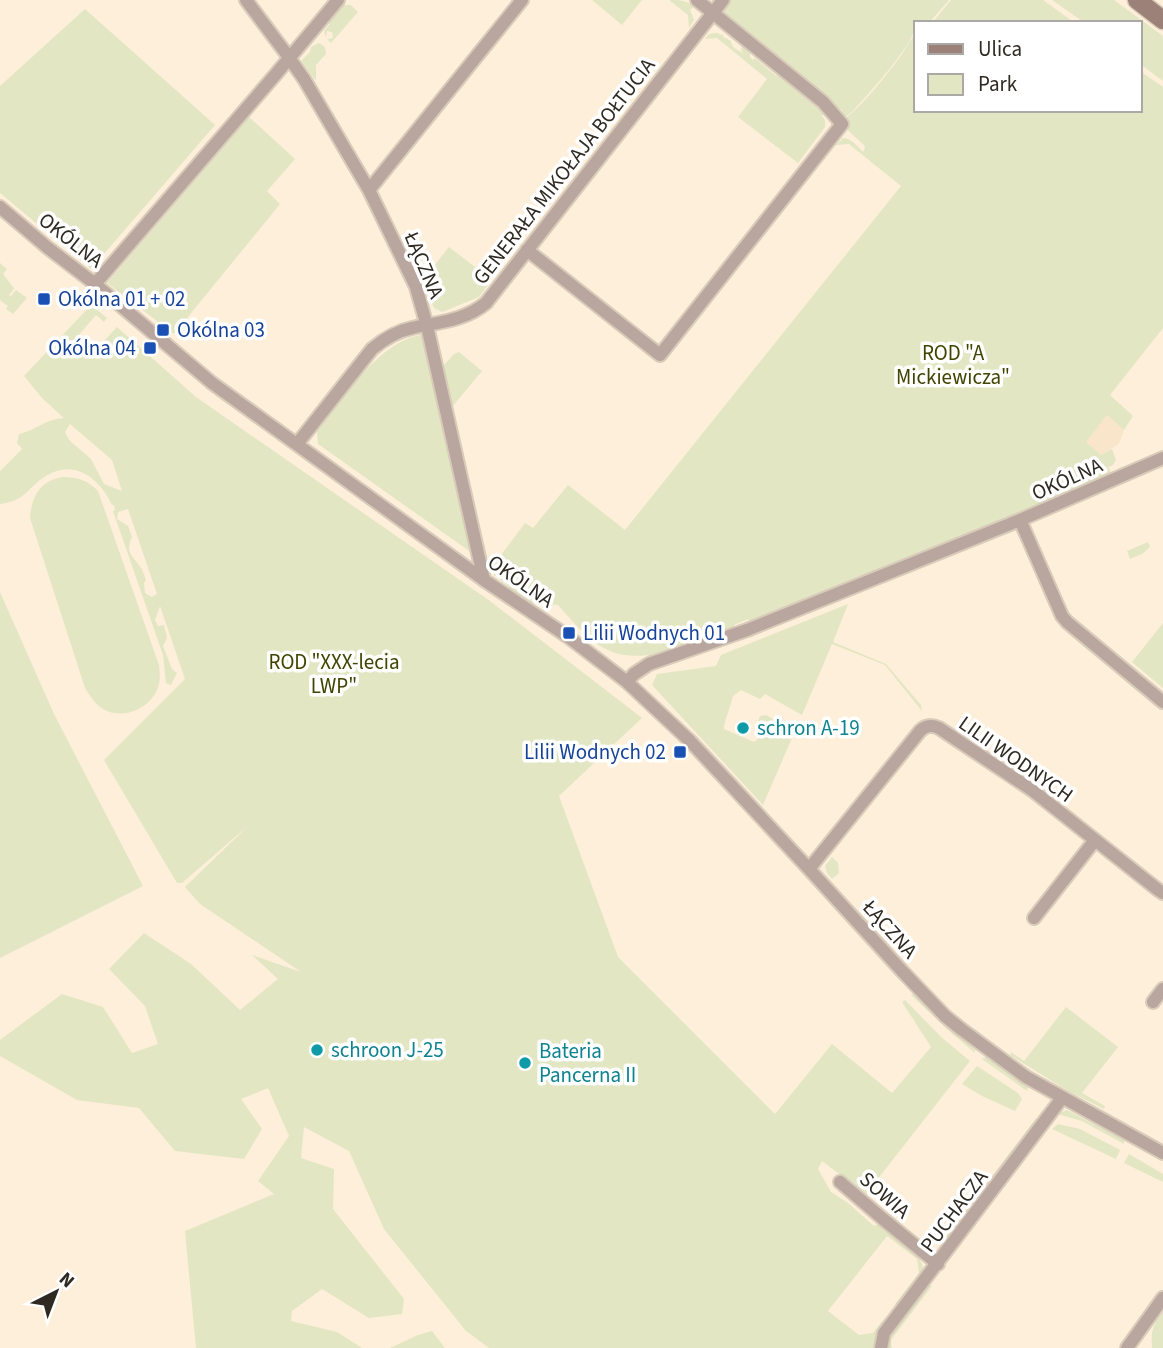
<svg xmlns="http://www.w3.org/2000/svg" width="1163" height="1348" font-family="'Source Sans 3',sans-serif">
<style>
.built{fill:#f9e6ca}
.green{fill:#e2e6c3;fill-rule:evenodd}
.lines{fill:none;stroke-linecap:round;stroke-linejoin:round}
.street-casing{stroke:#d9cbb9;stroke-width:16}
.secondary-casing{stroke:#d9cbb9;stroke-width:21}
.street{stroke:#b8a69f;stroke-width:12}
.secondary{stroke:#9c8178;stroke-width:18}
.transit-dot{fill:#1a4fb4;stroke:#fff;stroke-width:2.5}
.culture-dot{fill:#0f9aa8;stroke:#fff;stroke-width:2.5}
.labels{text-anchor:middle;stroke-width:7;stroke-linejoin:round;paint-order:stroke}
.street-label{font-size:21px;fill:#2e2921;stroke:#fff}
.transit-label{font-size:21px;fill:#164399;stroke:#fff;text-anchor:start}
.park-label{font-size:21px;fill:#414401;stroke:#fff}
.culture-label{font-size:21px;fill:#0d838f;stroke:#fff;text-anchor:start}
</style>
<rect width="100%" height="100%" fill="#feefda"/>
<path class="built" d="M1107 415 1124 430 1119 444 1101 455 1085 442Z"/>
<path class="green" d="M592 0H642L622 25Z
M669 0C679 0 688 0 693 7L690 10 694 20 689 28 688 15Z
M725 0H949L929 23H916C916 43 868 94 853 111L843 119 840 115 842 113V110L839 109 836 111 723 16 721 9Z
M951 0H1043L1075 23H932Z
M1052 0H1114L1163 36V81L1140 64V23H1085Z
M344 5H351L358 12 331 43 327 39 333 38 332 32 327 31 326 38 324 31 329 25V21Z
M85 9 215 125 91 269 0 193V86Z
M717 33 721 35 723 34V37L731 41V43L734 48 743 53 741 49 742 45 749 50 748 52 750 53V57L753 60 755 58 775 75 780 77 824 113 822 116 825 120V127L798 163 738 117 767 79 717 38 705 39 709 34Z
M916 34V110H1140V71L1163 87V328L1110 395 1133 416 1124 430 1107 415 1086 442 1101 455 1112 449 1116 460 1113 465 1108 467 1112 474 752 624 748 619 734 625V628L649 658 647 655C604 661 584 634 558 605L529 603 489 571 525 523 533 528 568 485 625 530 901 186 849 144 836 145 843 138C852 139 856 145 862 151H864L865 146 840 123C862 106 880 83 897 61 904 53 908 41 916 34Z
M319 43 325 47 326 54 316 65V81L301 61 310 52 311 47Z
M249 117 295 159 267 191 280 204 174 334 107 283Z
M449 247 492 280 479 297 442 312 434 308 422 281Z
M0 263 7 269 3 274 13 287 14 289 9 295 11 296 16 290 27 298 13 314 6 309 8 306 0 300Z
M91 305 107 318 104 322 96 315 77 337 85 347 84 354 88 358 117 327 196 397 490 601 642 718 559 796 618 957 775 1114 832 1044 892 1093 931 1047 902 1002 905 1000 941 1037 970 1061 866 1194 822 1161 818 1169 831 1192 848 1203 874 1226C879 1224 879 1223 884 1226 894 1231 927 1260 923 1271 921 1278 906 1296 901 1303L898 1306 895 1304 919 1273 917 1259 887 1236 828 1311 859 1335 873 1333 884 1319 885 1322 877 1334 873 1348H489L466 1331 384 1229 349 1151 304 1127 301 1158 334 1169 333 1209 404 1299 402 1314 369 1318 322 1289 292 1311 291 1321 337 1332 362 1348H196L185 1231 274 1194 258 1181 289 1136 268 1088 241 1099 262 1129 244 1159 175 1151 139 1108 77 1100 0 1056V1040L62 994 103 1007 132 1053 158 1044 145 1006 109 969 144 933 191 964 240 1010 278 979 252 955 301 972 200 904 185 887 249 825 182 883H177L104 760 185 679 160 606 155 620 158 626 164 625 167 638 163 646 172 669 177 673 171 685 166 683 163 655 113 511 115 510 114 505H112C100 479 75 458 46 476 26 488 28 500 0 504V471L22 449 17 443 19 434C39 429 43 420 64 418L42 398 24 376ZM70 424 112 460 122 491 104 484 91 459 69 440 65 432ZM128 509 157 594 152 597 145 593 144 583 146 580C145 578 143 570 141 568 134 557 124 553 132 537L128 526 117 519 118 512Z
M421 335 432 367 472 553 318 444 317 432C342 400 379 341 421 335Z
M459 352 482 371 452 407 443 366 454 354Z
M63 477C78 477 87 480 98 491L159 665C160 674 161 684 156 692 147 710 121 720 103 709 95 704 90 696 85 688L30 518C32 495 40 481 63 477Z
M1148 542 1150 547 1142 554 1130 559 1127 551Z
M0 592 54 714 143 886 0 958Z
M848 604 833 642 886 664 921 705 922 711 885 665 832 644 802 715 765 694 760 699 741 690 733 696C731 705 724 721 724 729L754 742 758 739 763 727 757 724 760 716 766 715 795 731 763 805 652 685 657 674 716 666 721 655Z
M1163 623V688L1132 662Z
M832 857 838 863 839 873 832 879 827 873 825 866Z
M914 994 938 1018 975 1050V1053L949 1031 911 995Z
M1066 1007 1118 1047 1082 1093 1105 1106 1104 1109 1068 1091 1010 1055 1011 1052 1024 1061Z
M986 1057 1028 1087 1027 1091 982 1059Z
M977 1066 1018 1093 1022 1099 1015 1111 982 1096 962 1084Z
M1067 1110 1124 1140V1144L1082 1121 1057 1114Z
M1037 1117 1036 1123 951 1236 942 1242Z
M1058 1124 1080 1129 1120 1150 1116 1159 1052 1129Z
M1129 1154 1163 1174V1182L1124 1163Z
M929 1286H932L891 1340 892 1348H887L888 1335Z
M1163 1312V1348H1152C1151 1330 1152 1327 1163 1312Z
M432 1331 445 1348H390L418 1335Z"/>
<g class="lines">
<g class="street-casing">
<path id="street" d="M246 0 285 52 304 79 369 190 416 287 427 326 484 580
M369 190 522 0
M0 207 48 248 95 284 212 383 484 580 567 636 627 682 690 741 809 869 902 971 945 1016 961 1029 1026 1077 1163 1153
M527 250 660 355 842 124 823 102 697 0
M95 284 276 74 338 0
M297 444 372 349C384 339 397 331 412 328 439 322 464 321 486 303L723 0
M1020 520 1062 616 1067 622 1163 702
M627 682 634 674 649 664 747 630 1020 520 1163 458
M809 869 920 731C926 725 932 725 939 728L1032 790 1157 889 1163 893
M1034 918 1095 840
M1153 1002 1163 989
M840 1182 883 1219 938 1264
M881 1348 884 1333 1062 1098
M1127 1348 1163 1298"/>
</g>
<g class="secondary-casing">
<path id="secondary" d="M1137 0 1163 20"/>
</g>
<use href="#street" class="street"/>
<use href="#secondary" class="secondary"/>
</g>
<g class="transit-dot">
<rect x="37" y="292" width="14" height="14" rx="3.5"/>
<rect x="156" y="323" width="14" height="14" rx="3.5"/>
<rect x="143" y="341" width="14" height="14" rx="3.5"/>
<rect x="562" y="626" width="14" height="14" rx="3.5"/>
<rect x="673" y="745" width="14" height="14" rx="3.5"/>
</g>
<g class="culture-dot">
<circle cx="743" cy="728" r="7"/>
<circle cx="317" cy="1050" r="7"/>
<circle cx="525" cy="1063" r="7"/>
</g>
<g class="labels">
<g class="street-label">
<text transform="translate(564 171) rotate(-52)" y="7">GENERAŁA MIKOŁAJA BOŁTUCIA</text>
<text transform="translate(71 240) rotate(38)" y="7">OKÓLNA</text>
<text transform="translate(424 265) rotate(67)" y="7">ŁĄCZNA</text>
<text transform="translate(1067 479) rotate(-24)" y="7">OKÓLNA</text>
<text transform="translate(521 581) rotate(35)" y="7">OKÓLNA</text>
<text transform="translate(1016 759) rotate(35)" y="7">LILII WODNYCH</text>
<text transform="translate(890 929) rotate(48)" y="7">ŁĄCZNA</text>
<text transform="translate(885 1195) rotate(41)" y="7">SOWIA</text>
<text transform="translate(954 1211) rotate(-53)" y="7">PUCHACZA</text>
</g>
<g class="transit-label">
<text x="58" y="306">Okólna 01 + 02</text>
<text x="177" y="337">Okólna 03</text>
<text x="136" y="355" text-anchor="end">Okólna 04</text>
<text x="583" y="640">Lilii Wodnych 01</text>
<text x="666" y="759" text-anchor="end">Lilii Wodnych 02</text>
</g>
<g class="park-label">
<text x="953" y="360">ROD "A<tspan x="953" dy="24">Mickiewicza"</tspan></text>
<text x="334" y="669">ROD "XXX-lecia<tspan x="334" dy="24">LWP"</tspan></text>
</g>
<g class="culture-label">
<text x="757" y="735">schron A-19</text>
<text x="331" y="1057">schroon J-25</text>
<text x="539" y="1058">Bateria<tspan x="539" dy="24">Pancerna II</tspan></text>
</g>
</g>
<rect x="914" y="21" width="228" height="91" fill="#ffffff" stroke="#aba9a6" stroke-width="2"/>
<rect x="928" y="44" width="35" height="10" fill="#9c8178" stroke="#aba9a6" stroke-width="2"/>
<text x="978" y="56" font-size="21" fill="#2e2921">Ulica</text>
<rect x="928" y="74" width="35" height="21" fill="#e2e6c3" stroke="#aba9a6" stroke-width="2"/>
<text x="978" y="91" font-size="21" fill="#2e2921">Park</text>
<g transform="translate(56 1292) rotate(42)" stroke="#ffffff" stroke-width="5" paint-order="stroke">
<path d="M0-5L12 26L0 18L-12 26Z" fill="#2e2921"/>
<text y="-10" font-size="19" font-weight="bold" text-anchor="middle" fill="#2e2921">N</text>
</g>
</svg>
